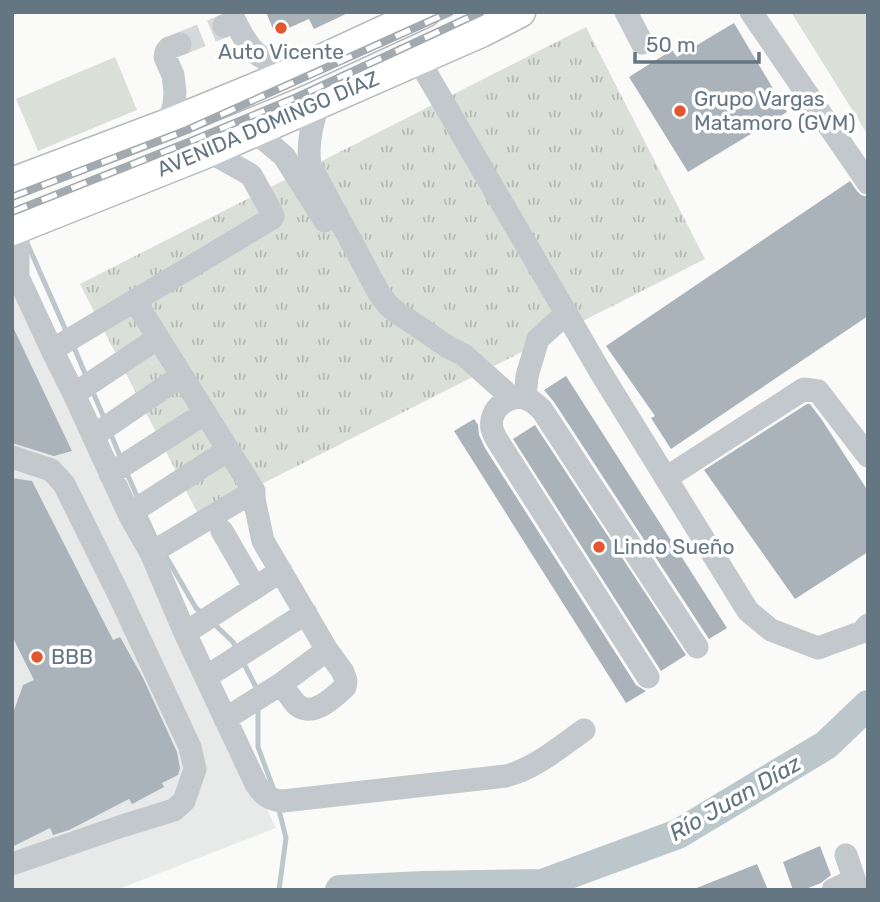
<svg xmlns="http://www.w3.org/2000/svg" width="880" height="902" font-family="Rubik,sans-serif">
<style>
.built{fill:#e8e9e9}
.grass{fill:url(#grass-tufts)}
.pitch{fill:#dadfd7}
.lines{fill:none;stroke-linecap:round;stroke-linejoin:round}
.stream{stroke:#bbc7cb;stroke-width:5}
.river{stroke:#bbc7cb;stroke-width:30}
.building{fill:#aab3b9}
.minor-tunnel{stroke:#d5d9db;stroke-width:23;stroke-dasharray:23 11;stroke-linecap:butt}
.major-casing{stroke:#b5babe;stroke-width:33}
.minor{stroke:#c3c8cc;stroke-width:23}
.major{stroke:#fff;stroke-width:30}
.rail-casing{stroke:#a2aab0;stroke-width:8}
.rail{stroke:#fff;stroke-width:5;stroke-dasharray:16;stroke-linecap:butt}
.poi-dot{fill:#e4572e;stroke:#fff;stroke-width:2.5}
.labels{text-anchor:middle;stroke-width:7;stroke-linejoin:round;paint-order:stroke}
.poi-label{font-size:21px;fill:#657683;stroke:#fff;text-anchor:start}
.street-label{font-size:21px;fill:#657683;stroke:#fff}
.water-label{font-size:23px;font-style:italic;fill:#60757c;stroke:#fff}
</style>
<defs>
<pattern id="grass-tufts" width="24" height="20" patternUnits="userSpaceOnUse" patternTransform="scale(1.75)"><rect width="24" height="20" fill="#dadfd7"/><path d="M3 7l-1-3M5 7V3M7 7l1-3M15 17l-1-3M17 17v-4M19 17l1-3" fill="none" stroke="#b4b9b4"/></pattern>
</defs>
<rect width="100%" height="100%" fill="#fafaf8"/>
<path class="built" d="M24 291 276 828 116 890H12V295Z"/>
<path class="grass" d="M586 27 705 259 199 516 80 284Z"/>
<path class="pitch" d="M791 12H868V135Z
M115 57 137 110 38 151 16 99Z"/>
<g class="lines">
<path class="stream" d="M27 243 67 333
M73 345 87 378
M92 390 105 420
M110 432 121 459
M126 471 139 501
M144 513 156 539
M164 553 196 608 202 613
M212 622 233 642 238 651
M242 660 258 691
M258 705V747L275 793
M278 806 286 838 279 890"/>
<path class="river" d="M340 890 424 886 542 884 678 834 826 745 868 705"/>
</g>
<path class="building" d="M266 12H350L314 29 309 19 275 34Z
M734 23 787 112 688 172 629 77 672 50 677 57Z
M850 181 857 191 861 195 868 197V316L671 449 651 418 655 416 606 346Z
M12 325 72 451 54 456 12 443Z
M566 376 727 628 709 639 554 402 544 390Z
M807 404H810L822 420 868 491V552L795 599 704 470Z
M474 419 478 425 479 435 485 448 636 685 646 691 626 703 454 431Z
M535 425 686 655 661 671 513 439Z
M12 478 32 481 113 640 120 637 143 678 177 752 180 768 178 775 162 783 164 787 132 804 129 799 69 830 53 835 50 828 12 847V716L23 685 34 680 12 636Z
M820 846 831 875 821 883 803 890H793L783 862Z
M757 864 768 890H694V889Z"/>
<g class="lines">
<path class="minor-tunnel" d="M180 44 224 26"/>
<g class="major-casing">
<path id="major" d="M12 183 168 124 297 71 425 12
M12 230 203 154 481 32 520 12"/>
</g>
<path class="minor" d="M626 12 642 43
M751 12 868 183
M224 26 235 21C253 58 259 58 297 71
M418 59 601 373 748 611 771 630 818 648 862 632 868 625
M319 103C312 122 307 144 310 165L379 293 387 304 395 311 448 347 464 355 512 398
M168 124 174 105 175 92 173 75 165 57 166 52 169 48 180 44
M254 131 284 156 325 221
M18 228V277L52 350 271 219 273 216 271 211 251 175 219 157 203 154
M135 301 254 491V499L263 541 327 650 343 672 346 681 345 687C333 698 311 720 295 703 290 697 286 690 281 684
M52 350 74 394 129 514 151 553 185 633 256 784C263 795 269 800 283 801L506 776C536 768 560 747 584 730
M74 394 158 338
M525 398 527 376 538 339 566 314
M93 436 181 376
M12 457 51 470 64 484 120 597 190 747 195 769 184 801 174 810 122 826 12 864
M110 474 205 413
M666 478 804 389 818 391 868 456
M129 514 228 450
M222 531 255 588
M151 553 254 491
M185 633 281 571
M206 677 306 613
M648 677 497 440C495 436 493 433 492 429 488 409 510 391 529 400 534 402 538 406 542 410L697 647
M225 719 281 684 327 650
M846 855 858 890
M833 890 854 880"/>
<use href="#major" class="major"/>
<g class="rail-casing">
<path id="rail" d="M12 197 187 130 450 12
M12 212 191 141 297 97 481 12"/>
</g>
<use href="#rail" class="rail"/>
</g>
<g class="poi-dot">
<circle cx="281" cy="28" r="7"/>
<circle cx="680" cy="111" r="7"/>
<circle cx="599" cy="547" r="7"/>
<circle cx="37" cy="657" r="7"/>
</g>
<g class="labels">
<g class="poi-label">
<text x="281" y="59" text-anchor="middle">Auto Vicente</text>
<text x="694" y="106">Grupo Vargas<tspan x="694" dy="24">Matamoro (GVM)</tspan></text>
<text x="613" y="554">Lindo Sueño</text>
<text x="51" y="664">BBB</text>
</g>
<g class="street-label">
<text transform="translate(268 124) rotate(-23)" y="7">AVENIDA DOMINGO DÍAZ</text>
</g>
<g class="water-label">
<text transform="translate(735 798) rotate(-30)" y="8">Río Juan Díaz</text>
</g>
</g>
<rect width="880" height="902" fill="none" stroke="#657683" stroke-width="28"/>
<path d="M635 52v10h124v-10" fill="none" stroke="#657683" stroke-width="3.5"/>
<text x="646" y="52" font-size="21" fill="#657683" stroke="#ffffff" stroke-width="5" paint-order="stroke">50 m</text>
</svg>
